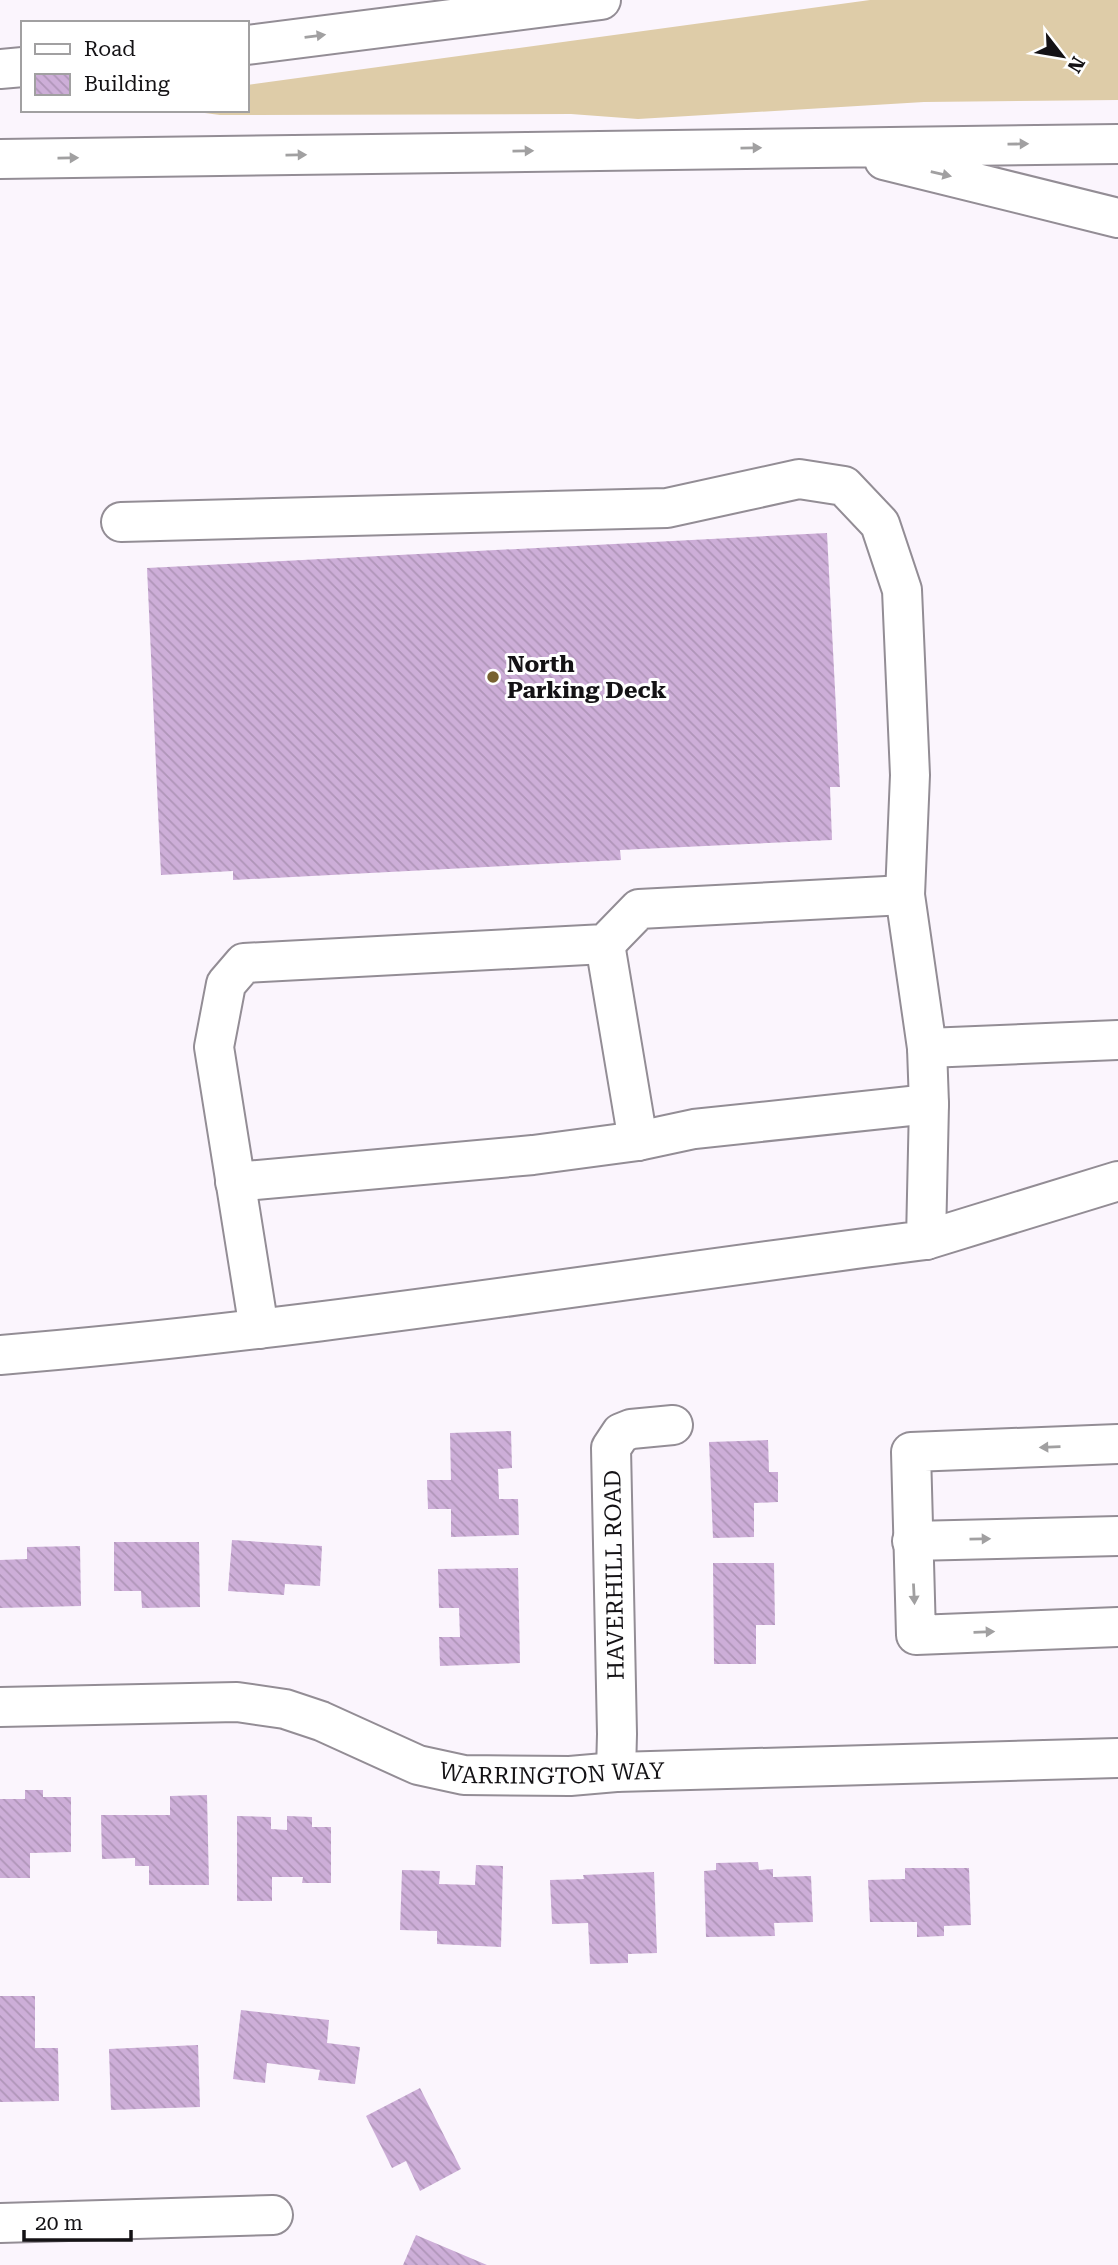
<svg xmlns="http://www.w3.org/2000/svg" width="1118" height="2265" font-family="'Roboto Serif',serif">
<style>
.grass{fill:#decca8}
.building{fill:url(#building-back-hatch)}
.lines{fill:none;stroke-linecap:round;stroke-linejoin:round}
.minor-casing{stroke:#938d95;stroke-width:42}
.highway-casing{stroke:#938d95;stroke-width:42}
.minor{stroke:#fff;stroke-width:38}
.highway{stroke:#fff;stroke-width:38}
.oneway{fill:#a1a0a1}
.poi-dot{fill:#776131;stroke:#fff;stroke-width:2.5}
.labels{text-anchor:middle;stroke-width:6;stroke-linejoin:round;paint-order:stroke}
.poi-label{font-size:23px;font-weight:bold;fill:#141215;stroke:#fff;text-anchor:start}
.street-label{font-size:23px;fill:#141215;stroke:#fff}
</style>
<defs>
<pattern id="building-back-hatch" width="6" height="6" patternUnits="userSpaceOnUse" patternTransform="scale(1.75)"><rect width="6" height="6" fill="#cdaed8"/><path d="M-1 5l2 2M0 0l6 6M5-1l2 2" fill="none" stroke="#af95b8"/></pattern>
</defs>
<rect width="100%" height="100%" fill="#fbf5fd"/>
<path class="grass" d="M870 0H1118V100L924 102 638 119 571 114 220 115 182 110H247V85Z"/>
<path class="building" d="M827 533 840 787H830L832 840 620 850 621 860 233 880V871L161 875 147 568Z
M511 1431 512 1468 498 1469 499 1499H518L519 1535 451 1537V1509H428L427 1480H451L450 1433Z
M768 1440 769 1472H778V1502L754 1503V1537L713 1538 709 1442Z
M232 1540 322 1546 320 1586 285 1584 284 1595 228 1591Z
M114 1542H199L200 1607 142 1608 141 1591H114Z
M80 1546 81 1606 0 1608V1560L27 1559V1547Z
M713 1563H774L775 1625H756V1664H714Z
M518 1568 520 1663 440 1666 439 1637H460L459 1608H439L438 1569Z
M25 1790H43V1797H71V1852L30 1853V1878H0V1799H25Z
M207 1795 209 1885H149V1866H135V1858L102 1859 101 1815H170V1796Z
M237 1816 271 1817V1829L287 1830V1816L312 1817V1827H331V1883H302L303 1877H272V1901H237Z
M758 1862 759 1870 773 1869V1877L811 1876 813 1922 774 1923 775 1936 706 1937 704 1871 716 1870V1863Z
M476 1865 503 1866 501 1947 437 1944V1931L400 1930 402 1870 440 1871 439 1884 475 1885Z
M905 1868H969L971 1925 944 1926V1936L917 1937V1922H870L868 1880 905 1879Z
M654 1872 657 1953 628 1954V1963L590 1964 588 1923 552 1924 550 1880 584 1879 583 1875Z
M0 1996H35V2048H58L59 2101 0 2102Z
M241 2010 329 2020 327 2043 360 2047 355 2084 318 2080 320 2070 267 2063 265 2083 233 2079Z
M198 2045 200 2107 111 2110 109 2049Z
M420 2088 461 2169 420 2191 406 2161 392 2168 366 2116Z
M416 2235 487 2265H403Z"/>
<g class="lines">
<g class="minor-casing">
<g id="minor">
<path d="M605 944 638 1141"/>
<path d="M927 1048 1118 1040"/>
<path d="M235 1182 533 1155 638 1141 694 1129 929 1104"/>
<path d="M926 1240 1118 1181"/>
<path d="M259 1329 214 1047 226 984 244 963 605 944 639 909 905 895"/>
<path d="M0 1355C310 1330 618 1279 926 1240L929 1104 927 1048 905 895 910 775 902 590 880 524 844 486 799 479 667 508 121 522"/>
<path d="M1118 1444 911 1452 916 1635 1118 1627"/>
<path d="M912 1541 1118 1536"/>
<path id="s1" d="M0 1707 237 1702 285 1709 321 1721 418 1765 464 1775 570 1776 616 1772 1118 1758"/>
<path d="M616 1772 617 1734 611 1448 621 1433 631 1429 673 1425"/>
<path d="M0 2223 273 2215"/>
</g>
</g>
<g class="highway-casing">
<path id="highway" d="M247 45 601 0
M0 69 23 67
M0 159 1118 144
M884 160 1118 218"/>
</g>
<use href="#minor" class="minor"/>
<use href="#highway" class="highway"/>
</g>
<defs><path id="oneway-solid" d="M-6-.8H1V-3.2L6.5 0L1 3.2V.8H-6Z" transform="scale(1.75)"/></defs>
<g class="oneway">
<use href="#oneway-solid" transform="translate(315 36) rotate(-7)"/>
<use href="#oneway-solid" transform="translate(1018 144) rotate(-1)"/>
<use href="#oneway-solid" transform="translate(751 148) rotate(-1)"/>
<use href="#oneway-solid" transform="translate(523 151) rotate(-1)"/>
<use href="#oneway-solid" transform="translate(296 155) rotate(-1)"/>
<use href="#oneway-solid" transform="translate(68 158) rotate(-1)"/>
<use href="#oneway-solid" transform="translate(941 174) rotate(13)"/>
<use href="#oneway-solid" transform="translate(1050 1447) rotate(178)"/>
<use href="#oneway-solid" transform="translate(980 1539) rotate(-1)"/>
<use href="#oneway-solid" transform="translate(914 1594) rotate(87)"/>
<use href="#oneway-solid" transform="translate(984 1632) rotate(-2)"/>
</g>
<circle class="poi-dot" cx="493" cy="677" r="7"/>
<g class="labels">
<g class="poi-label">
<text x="507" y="672">North<tspan x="507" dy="26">Parking Deck</tspan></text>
</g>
<g class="street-label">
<text transform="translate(614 1575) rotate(-91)" y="8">HAVERHILL ROAD</text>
<text dy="8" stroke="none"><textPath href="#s1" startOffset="565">WARRINGTON WAY</textPath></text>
</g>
</g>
<rect x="21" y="21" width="228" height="91" fill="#ffffff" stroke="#a1a0a1" stroke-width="2"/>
<rect x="35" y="44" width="35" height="10" fill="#ffffff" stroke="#a1a0a1" stroke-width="2"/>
<text x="84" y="56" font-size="21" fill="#141215">Road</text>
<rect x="35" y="74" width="35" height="21" fill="url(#building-back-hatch)" stroke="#a1a0a1" stroke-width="2"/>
<text x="84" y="91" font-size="21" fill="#141215">Building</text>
<g transform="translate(1062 56) rotate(121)" stroke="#ffffff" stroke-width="5" paint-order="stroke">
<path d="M0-5L12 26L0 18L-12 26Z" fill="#141215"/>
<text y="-10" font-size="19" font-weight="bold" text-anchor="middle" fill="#141215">N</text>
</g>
<path d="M24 2230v10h107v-10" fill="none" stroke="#141215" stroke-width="3.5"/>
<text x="35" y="2230" font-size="21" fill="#141215" stroke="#ffffff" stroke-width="5" paint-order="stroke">20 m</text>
</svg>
